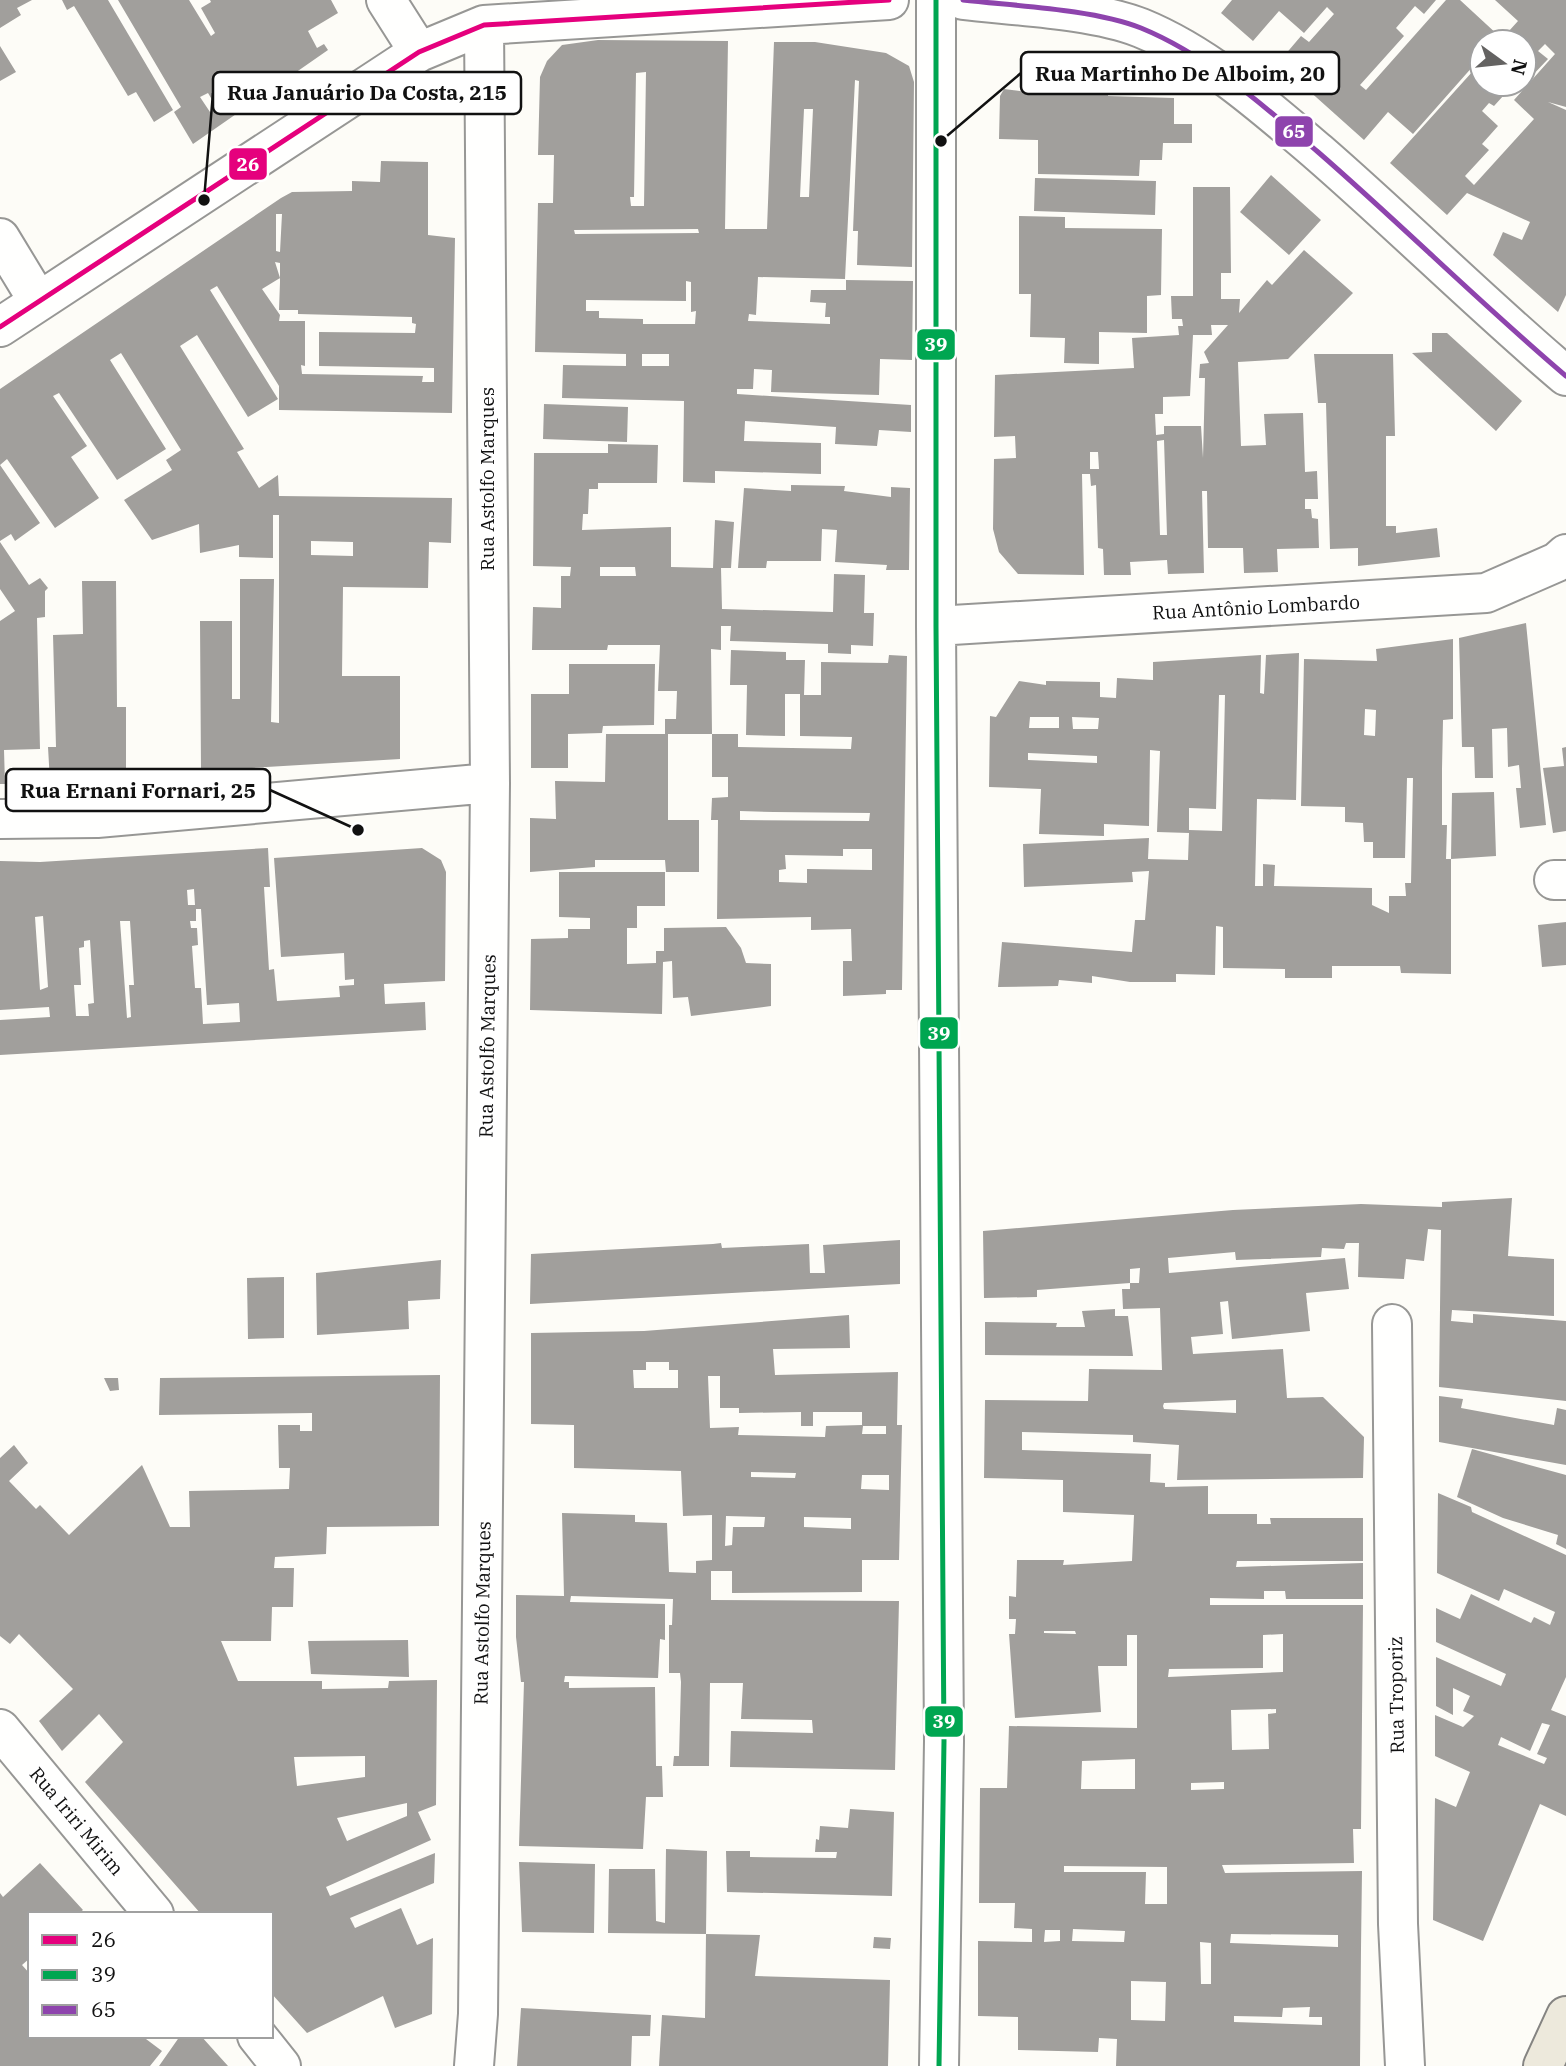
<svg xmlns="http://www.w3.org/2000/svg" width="1566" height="2066" font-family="'IBM Plex Serif',serif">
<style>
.building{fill:#a19f9c;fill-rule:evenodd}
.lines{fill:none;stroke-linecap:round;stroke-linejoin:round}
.minor-casing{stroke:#979795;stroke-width:42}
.major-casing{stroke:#858482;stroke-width:42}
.minor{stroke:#fffffe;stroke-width:38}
.major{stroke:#ede9dc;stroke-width:38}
.bus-1-casing{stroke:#fff;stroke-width:10}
.bus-2-casing{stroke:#fff;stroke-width:10}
.bus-3-casing{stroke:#fff;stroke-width:10}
.bus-1{stroke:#e5007d;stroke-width:5}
.bus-2{stroke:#00a651;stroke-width:5}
.bus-3{stroke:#8e44ad;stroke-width:5}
.labels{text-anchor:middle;stroke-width:7;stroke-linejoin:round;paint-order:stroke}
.street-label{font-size:19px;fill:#111;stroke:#fff}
.leader{fill:none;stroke:#111;stroke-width:2.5}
.callout-dot{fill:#111;stroke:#fff;stroke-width:2.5}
.callout{fill:#fff;stroke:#111;stroke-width:2.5}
.callout-label{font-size:21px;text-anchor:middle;font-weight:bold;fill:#111}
.line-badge{stroke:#fff;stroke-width:2.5}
.badge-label{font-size:19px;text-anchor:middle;font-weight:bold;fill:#fff}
</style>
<rect width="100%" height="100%" fill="#fdfcf7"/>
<path class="building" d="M0 0H32L17 8 21 15 0 28Z
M62 0H108L173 110 154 122 136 92 128 96 74 6 67 10Z
M118 0H189L211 36 215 33 201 8 211 2 210 0H331L338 13 308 31 317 48 324 44 328 50 193 144 174 112 181 107ZM208 93 217 108 210 112 200 97Z
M1232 0H1436L1424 14 1415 6 1396 28 1404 36 1360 85 1366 90 1446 0H1460L1499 36 1494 42H1482V56L1413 134 1388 112 1364 140 1278 63 1301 36 1309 42 1334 14 1327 7 1304 33 1279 11 1253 41 1221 13Z
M1495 0H1566V107L1548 102 1566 110V295L1558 312 1493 255 1503 232 1522 240 1530 222 1467 193 1447 215 1390 163 1482 61V84H1514L1494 106 1489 103 1482 111 1498 126 1482 144 1489 150 1465 176 1474 185 1534 119 1514 100 1555 54 1545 44 1538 51 1548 59 1530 78 1524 73V42H1499L1518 21Z
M598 40 728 41 725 229H767L774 42H815L886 53 909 66 914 82 912 267 857 265 858 231H853L859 81 855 80 845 279 758 277 756 315 749 314 748 321 830 324V317H825L826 303 810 302 811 290H846V280L913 281 912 360 880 359 879 395 771 392 772 370 754 369 753 389H737V394L911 405V432L879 430 877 446 835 444 836 427 745 421 744 441 821 443V474L715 471V483L683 482 684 401 562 398 563 365 626 366V354L535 352 538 203H553L554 155H538L540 77 547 61 562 45ZM646 72 644 206H631L630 197H634L636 73ZM804 109H813L809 197H800ZM698 229 699 233 575 234 574 230ZM686 281 691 282V312L696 311 695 324H643V319L599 318V311H586V300L686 301ZM642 354H669V366H642Z
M0 46 16 72 0 81Z
M1034 51H1097V71H1109L1108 96 1174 98V124H1192V143H1163L1162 160H1140L1139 176 1038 174V140L999 139 1000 96 1004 89 1027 92 1028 57Z
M381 161 428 162V235L455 238 452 413 279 410V386L217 286 210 290 278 399 248 417 197 335 180 346 244 449 237 452 259 488 278 475 279 496 452 498 451 543 429 542 428 588 343 587 342 676H400V759L201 771 200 621H232V699H240V579H274L271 722 279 723V515H273V558L239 557V545L200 553 199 524 152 540 124 500 172 470 166 460 181 450 121 353 110 360 166 449 117 480 59 393 53 396 87 446 71 457 99 498 55 528 7 459 0 465V389L281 198 292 192 352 191V181L380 182ZM276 214H282L280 252 276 251ZM275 262 280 263V282L279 310H298V314L412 317V323L416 324 415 333 319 332V366L434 368V382H422L423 376 302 374 301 365 305 366V321H279L280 315 262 289 280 278ZM311 541 353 542V556L311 555Z
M1271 175 1321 220 1289 255 1240 212Z
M1035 178 1156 181 1155 215 1034 211Z
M1193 187H1230L1231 273H1221V299H1240L1239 313 1267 280 1272 285 1304 250 1353 293 1288 359 1238 362 1241 446 1266 445 1264 414 1303 413 1305 472 1317 471 1318 499H1305V509H1311L1312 518 1318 519 1319 548 1277 549 1278 572 1244 573 1243 548H1208L1207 491H1202L1204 573 1168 574 1167 560 1130 562 1131 575H1104L1103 549 1098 548 1096 485 1091 486 1090 474H1082L1084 575 1018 574 999 552 993 529 994 459 1016 458 1015 436 994 437 995 375 1134 368 1132 338 1179 335 1178 326H1183L1182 319H1172L1171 296H1193ZM1211 325H1228L1204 352 1209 363 1200 364 1199 378H1205L1203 458 1201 426H1164V434L1156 435 1155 414H1163V397L1190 396 1193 335H1212ZM1164 440 1167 535H1160L1157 441ZM1090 452H1098L1099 469H1090Z
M1019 216 1065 217V228L1162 229 1161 295 1147 296V333L1099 332V364L1064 363 1065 338 1030 337 1031 294H1019Z
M1432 333H1447L1522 401 1496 431 1412 353 1432 352Z
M1314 354H1393L1395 436H1386V526H1396V533L1437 528 1440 557 1358 566V548L1330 549 1326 403H1318Z
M544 404 628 407 627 442 543 439Z
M608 444 658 445 657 483H598V489H589L588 514H583L582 530 671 527V567L713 568 715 520 734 522 731 568H721L722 609 833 612 834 574 865 575 864 613H874L873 646 851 645V654L828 653V644L730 641 731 626H721V650L711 649 712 734H668V820H699V872H666L665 860H595V867L530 872V818L556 819 555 781 605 782 606 734H665V719H676L677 691H658L660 645H608L607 650H532L533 607 561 608V576H570L571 567 533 566 534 453H608ZM600 567H635L636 576H600Z
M0 465 40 523 15 541 11 534 0 541Z
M791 485 845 486 844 491 891 497V487L910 488 909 570H886L887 565 835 562 837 530 822 529 821 561H767L766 568H738L744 488 791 491Z
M0 542 29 585 40 578 48 588 45 591V617L37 618 40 749 4 750 5 784H0V621L15 611 0 589Z
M82 581H116L117 707H126V776L50 782 48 747H56L53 635 83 634Z
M1526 623 1546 825 1520 828 1516 788H1521L1519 765 1508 767 1507 728 1492 729 1493 778H1475L1474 747H1462L1459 638Z
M1453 639V719L1443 720 1442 769V825H1447L1446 859H1451V974L1401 973 1400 966H1332V978H1285V969L1223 968V927L1216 926 1215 975 1176 974V982H1130L1092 976V983L1059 980 1058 986 998 987 1002 942 1132 952 1135 920H1145L1149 871 1132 872 1133 882 1024 887 1023 844 1149 838 1148 859 1188 860 1189 833 1157 832 1160 751 1150 750 1149 826 1104 824V836L1039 834 1041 789 989 787 990 716 996 717 1019 681 1046 685V681L1100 682V697L1116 698 1117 678 1153 680V662L1261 655 1260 693 1264 694 1266 655 1299 653 1296 800 1257 799 1255 886H1263V864L1275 865 1274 886 1372 888V905L1389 913V896H1406L1405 883H1411L1413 778H1407L1405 858H1373V842H1364L1363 823 1345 822V807L1301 806 1304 659 1377 661 1376 649ZM1219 695H1225L1222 831 1189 830V808L1216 809ZM1365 709 1376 710 1375 736 1364 735ZM1030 717H1059V728H1029ZM1072 717 1099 718 1098 729H1073ZM1028 753 1097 756V763L1028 760Z
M731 650 786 652V660H805L804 695H821V662L888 663 889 655 907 656 902 990H886V994L843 996V961H852L851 929 811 930V917L717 919 718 820H711L712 798 728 797V777H712V734H738V747L851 749 852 737 800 736V694H785V736L746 735 747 685H730ZM740 811 774 812 870 813 869 821 740 820ZM843 849H872V870L807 869V883L779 882V870L786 869 785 855 843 856Z
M569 664H655L654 725 603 726 602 733 568 734V768H531V694H569Z
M1566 747V831L1553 833 1543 768 1564 766 1562 748Z
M1494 792 1496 856 1451 859 1452 793Z
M268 848 270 887H264L269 970 274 969 277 1001 340 997 339 986 354 985V979L345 980 344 953 281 957 274 858 422 848 441 860 446 872 445 981 384 984 385 1004 425 1002 426 1030 0 1055V1020L50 1017 49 1007 0 1010V861L40 862ZM194 889 195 905H188L187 890ZM196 909H201L207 1005 239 1003 240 1022 203 1024 201 988H195L192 946 198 945 197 928H191L190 921H196ZM43 916 48 987 40 990 35 917ZM120 921H130L134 985H129L131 1017 127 1018ZM90 940 94 1003 88 1004 89 1016H76L74 985H81L79 948 84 947V941Z
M559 872H665V906H637V928H627V964L656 963V951H664V928L726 927 741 948 746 963 771 964V1006L691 1016 688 997 673 998 672 961 663 962 662 1014 530 1010 531 939 568 938V929H590V918L559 917Z
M1566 922V965L1542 967 1538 925Z
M1512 1198 1508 1256 1554 1259V1316L1452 1310 1451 1321 1473 1323V1314L1566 1321V1401L1439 1387 1441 1230 1428 1229 1424 1261 1406 1259 1404 1279 1358 1277 1359 1243H1346L1344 1249 1322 1248 1321 1257 1236 1260 1235 1252 1168 1258 1169 1273 1345 1258 1349 1289 1306 1293 1310 1331 1232 1339 1228 1301 1220 1302 1223 1334 1191 1337 1193 1354 1283 1349 1287 1398 1323 1397 1364 1437 1363 1478 1177 1480 1179 1445 1133 1442V1435L1022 1432V1450L1151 1454 1150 1482 1165 1483V1487L1208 1486V1514H1257V1524H1271L1270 1518H1363V1561H1237L1236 1567 1363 1563V1599H1286L1285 1591H1264V1599L1210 1598V1605H1363L1361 1829H1353L1354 1863 1222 1865 1225 1873 1362 1871 1361 1948 1360 2066H1116L1117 2039 1099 2038 1098 2052 1018 2050V2017L978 2016V1941L1032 1942V1929L1014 1928 1015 1903H979L980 1788H1007L1009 1726 1137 1728V1635H1127V1666H1098L1101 1712 1015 1718 1009 1634H1015L1016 1619H1009V1596L1016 1597 1017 1560H1064L1063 1565 1132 1561 1134 1515 1063 1512V1480L984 1478 985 1400 1088 1401 1089 1369 1162 1370 1160 1308 1123 1309 1122 1289H1130V1283H1139L1140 1268 1130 1269V1283L1037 1290V1297L984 1298 983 1231 1233 1210 1361 1204 1442 1207V1202ZM1236 1400V1413L1164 1409 1163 1406 1164 1403ZM1044 1631H1075L1076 1634 1044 1633ZM1283 1634V1672L1168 1677 1169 1669 1263 1668V1635ZM1276 1709V1713L1268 1714 1269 1749 1232 1750 1231 1710ZM1135 1759V1789H1081L1082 1761ZM1224 1782V1789L1191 1790V1783ZM1064 1866 1167 1867V1904H1145L1146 1872H1064ZM1073 1929 1125 1931 1124 1942 1072 1941ZM1045 1930H1060V1941L1044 1942ZM1231 1934 1338 1935V1947L1230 1943ZM1200 1942 1211 1943V1984H1201ZM1131 1981 1166 1982 1165 2021 1131 2020ZM1310 2007 1309 2017H1322V2025L1234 2022V2016L1282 2017 1283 2008Z
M900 1240V1284L530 1304 531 1254 713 1244 721 1243 722 1248 809 1244 810 1273H825L823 1245Z
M441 1260 440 1299 408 1301 409 1329 317 1335 316 1273Z
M284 1277V1338L248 1339 247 1278Z
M1115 1309V1316H1128L1133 1356 985 1355V1322L1057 1323 1056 1327H1085L1082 1311Z
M849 1315 850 1348 773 1349 775 1375 898 1372 897 1425H902L899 1560H862V1592L732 1593V1571H711V1600L899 1601 895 1770 730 1767 731 1731 813 1733 812 1720 741 1719 743 1683H710L709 1766H673L674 1756H679L681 1682 680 1673H669V1625H672L673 1599 571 1596 570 1602 665 1604V1640L660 1639 658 1678 565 1676 564 1682H569V1688L655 1687 656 1766H662L663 1797H646L643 1849 519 1846 524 1682H521L516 1637V1595L564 1596 562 1513 635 1515V1522L667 1523 669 1572 696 1573V1561L712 1560V1515L683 1516 681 1471 574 1468V1425L531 1424V1333L644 1331ZM646 1362H669V1370H678V1388H634L633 1370H646ZM708 1376H720V1408H739V1413L801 1412V1426H813V1412H862V1425L826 1426 825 1437 738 1435 739 1427 710 1428ZM863 1426H886V1434H862ZM751 1472 796 1473 795 1478 751 1477ZM862 1475H889V1490L861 1489ZM726 1516 765 1517 764 1527H733L732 1545 725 1546ZM804 1517 851 1518V1529L804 1527Z
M440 1375 439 1526 327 1527 326 1554 275 1557 274 1568H294L293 1607H272L271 1641H221L238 1681H322V1689L388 1688 389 1681 437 1680 436 1805 418 1812 431 1840 326 1887 330 1896 435 1853 434 1883 350 1918 355 1928 401 1908 417 1945 433 1938 432 2014 395 2028 383 1996 307 2033 271 1993V1914H201L85 1782 123 1742 99 1714 62 1751 39 1721 73 1689 19 1634 10 1644 0 1636V1458L14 1445 28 1463 9 1481 36 1509 40 1505 69 1535 142 1465 170 1527H190L189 1491 289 1489 290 1468H279L278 1425H300V1431H312V1413L159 1415 160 1378ZM365 1756V1777L297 1786 294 1757ZM407 1803V1816L347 1841 337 1818Z
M104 1378H118L119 1390 110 1391Z
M1439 1396 1463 1399 1461 1408 1554 1425 1557 1408 1566 1410V1465L1439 1442Z
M1472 1449 1566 1475V1549L1556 1544 1558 1535 1503 1518 1457 1497Z
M1438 1493 1471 1507 1472 1512 1566 1555V1677L1551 1710 1566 1716V1816L1540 1804 1483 1941 1433 1920 1435 1798 1456 1807 1470 1772 1435 1756V1715L1463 1727 1474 1716 1463 1711 1470 1696 1453 1688V1715L1436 1706V1657L1501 1686 1506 1674 1436 1642V1608L1460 1619 1471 1594 1531 1623 1534 1617 1550 1625 1555 1612 1504 1589 1499 1601 1437 1573ZM1542 1723 1550 1725 1537 1754 1547 1758 1544 1764 1498 1745 1501 1737 1530 1751Z
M408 1640 409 1677 311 1674 308 1641Z
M850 1809 894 1812 892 1896 727 1892 726 1851H750V1857L836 1858 837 1852H815L816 1839 819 1840 820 1826 848 1828Z
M666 1849 707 1851 706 1934 760 1935 755 1976 890 1980 888 2066H659L662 2015 705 2018 706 1934 608 1933 609 1869H655L656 1921 665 1923Z
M519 1862 595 1864 594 1933 522 1932Z
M40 1863 83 1910 78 1914H30V1958L22 1965 30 1974V2036H142L162 2051 150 2066H0V1893L3 1897Z
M874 1937 891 1938 890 1949 873 1948Z
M521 2008 651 2015 650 2036H632L631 2066H517Z
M180 2036H201L228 2066H159Z"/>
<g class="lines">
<g class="minor-casing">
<path id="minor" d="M386 0 419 52
M936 0V626L944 1741 939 2066
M963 0C1015 6 1093 9 1141 28 1207 55 1264 106 1318 152 1402 225 1481 304 1566 376
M0 238 37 299
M0 327 419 52 484 25 889 0
M936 626 1486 593 1557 562 1566 554
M0 819 97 818 490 783
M1554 880H1566
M1392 1324 1398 1924 1405 2066
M0 1729 154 1914
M257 2036 281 2066
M474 2066 478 2014 490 783 484 25"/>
</g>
<g class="major-casing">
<path id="major" d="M1543 2066 1566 2016"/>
</g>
<use href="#minor" class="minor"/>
<use href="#major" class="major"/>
<g class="bus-1-casing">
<path id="bus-1" d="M0 327 419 52 484 25 889 0"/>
</g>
<g class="bus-2-casing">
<path id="bus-2" d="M936 0V626L944 1741 939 2066"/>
</g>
<g class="bus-3-casing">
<path id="bus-3" d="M963 0C1015 6 1093 9 1141 28 1207 55 1264 106 1318 152 1402 225 1481 304 1566 376"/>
</g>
<use href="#bus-1" class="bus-1"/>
<use href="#bus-2" class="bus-2"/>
<use href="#bus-3" class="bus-3"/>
</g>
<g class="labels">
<g class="street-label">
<text transform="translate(487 479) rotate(-90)" y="7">Rua Astolfo Marques</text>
<text transform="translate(1256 607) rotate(-3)" y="7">Rua Antônio Lombardo</text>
<text transform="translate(487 1046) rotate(-89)" y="7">Rua Astolfo Marques</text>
<text transform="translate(482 1613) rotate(-89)" y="7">Rua Astolfo Marques</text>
<text transform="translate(1396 1695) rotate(-91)" y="7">Rua Troporiz</text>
<text transform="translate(77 1821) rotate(50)" y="7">Rua Iriri Mirim</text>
</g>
</g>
<path class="leader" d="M941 141L1021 73M204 200L213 93M358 830L270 790"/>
<g class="callout-dot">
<circle cx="941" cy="141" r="7"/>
<circle cx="204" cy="200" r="7"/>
<circle cx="358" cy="830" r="7"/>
</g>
<g class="callout">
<rect x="1021" y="52" width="318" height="42" rx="7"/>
<rect x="213" y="72" width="308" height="42" rx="7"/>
<rect x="6" y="769" width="264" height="42" rx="7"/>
</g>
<g class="callout-label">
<text x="1180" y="81">Rua Martinho De Alboim, 20</text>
<text x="367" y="100">Rua Januário Da Costa, 215</text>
<text x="138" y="798">Rua Ernani Fornari, 25</text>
</g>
<g class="line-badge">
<rect x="1274" y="115" width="40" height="33" rx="7" fill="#8e44ad"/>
<rect x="228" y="147" width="40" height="34" rx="7" fill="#e5007d"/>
<rect x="916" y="328" width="40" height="33" rx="7" fill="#00a651"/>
<rect x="919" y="1016" width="40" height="34" rx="7" fill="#00a651"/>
<rect x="924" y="1705" width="40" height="33" rx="7" fill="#00a651"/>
</g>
<g class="badge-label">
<text x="1294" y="138">65</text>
<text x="248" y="171">26</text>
<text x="936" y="351">39</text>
<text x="939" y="1040">39</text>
<text x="944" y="1728">39</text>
</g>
<rect x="28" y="1912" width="245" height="126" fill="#ffffff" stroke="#a0a0a0" stroke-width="2"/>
<rect x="42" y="1935" width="35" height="10" fill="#e5007d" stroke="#a0a0a0" stroke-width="2"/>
<text x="91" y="1947" font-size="21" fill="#111111">26</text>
<rect x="42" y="1970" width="35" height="10" fill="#00a651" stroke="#a0a0a0" stroke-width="2"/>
<text x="91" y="1982" font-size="21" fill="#111111">39</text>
<rect x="42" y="2005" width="35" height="10" fill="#8e44ad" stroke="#a0a0a0" stroke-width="2"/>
<text x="91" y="2017" font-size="21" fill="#111111">65</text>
<g transform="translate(1503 63) rotate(105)"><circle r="33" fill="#ffffff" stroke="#a0a0a0" stroke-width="2"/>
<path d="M0-5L12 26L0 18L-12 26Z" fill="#646362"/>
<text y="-10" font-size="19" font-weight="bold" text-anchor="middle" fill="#111111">N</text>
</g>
</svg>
